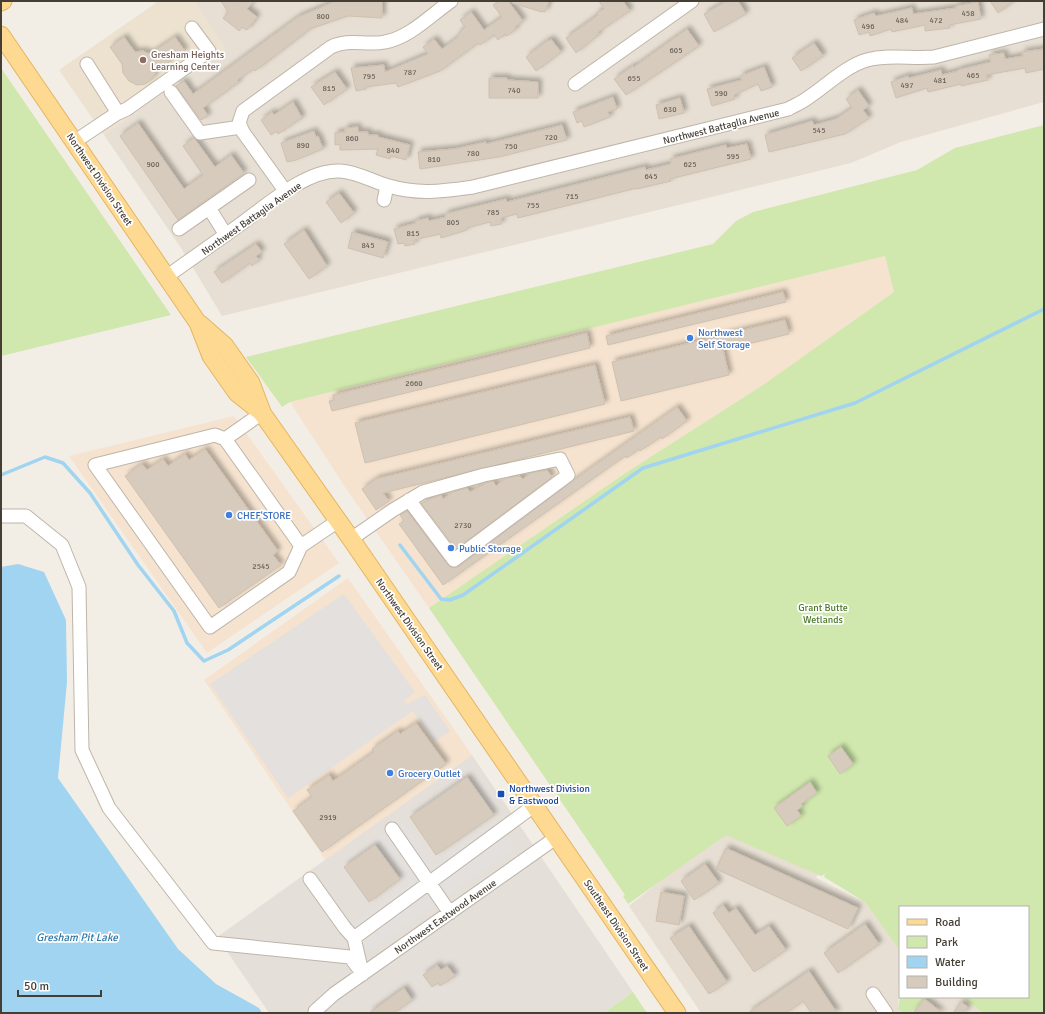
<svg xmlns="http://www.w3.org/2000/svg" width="1045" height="1014" font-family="Signika,sans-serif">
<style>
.residential{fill:#e7dfd3}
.commercial{fill:#f5e3cf}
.industrial{fill:#e5dfda}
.education{fill:#ece2cf}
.green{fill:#d0e7ad}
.parking{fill:#e3e0dd}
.water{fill:#a0d4f0}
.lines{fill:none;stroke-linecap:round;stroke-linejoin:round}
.stream{stroke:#a0d4f0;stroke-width:3.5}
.building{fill:#d7cbbd;stroke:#cfc0ae;filter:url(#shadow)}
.minor-casing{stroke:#beb5a8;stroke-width:15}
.major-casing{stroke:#e4b562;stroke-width:19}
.minor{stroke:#fff;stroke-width:13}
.major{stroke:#fed992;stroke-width:17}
.education-dot{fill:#8d6e63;stroke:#fff;stroke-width:1.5}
.shop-dot{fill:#3f7fe0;stroke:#fff;stroke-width:1.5}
.transit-dot{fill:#1a4fb4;stroke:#fff;stroke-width:1.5}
.labels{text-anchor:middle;stroke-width:3.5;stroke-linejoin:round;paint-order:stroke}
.number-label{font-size:8px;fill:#6a6157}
.education-label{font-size:10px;fill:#785e54;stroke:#fff;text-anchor:start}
.street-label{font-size:10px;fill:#453e35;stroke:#fff}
.shop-label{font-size:10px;fill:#366cbe;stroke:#fff;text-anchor:start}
.park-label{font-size:10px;fill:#4a7728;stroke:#fff}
.transit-label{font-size:10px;fill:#164399;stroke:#fff;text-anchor:start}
.water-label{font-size:11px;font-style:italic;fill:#2d7ba9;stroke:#fff}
</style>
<defs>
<filter id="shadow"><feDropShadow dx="3.5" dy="-3.5" stdDeviation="2" flood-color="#0004"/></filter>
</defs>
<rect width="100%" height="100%" fill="#f3eee5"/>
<path class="residential" d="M194 1H1044V102L901 142 851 163 222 316 181 248 104 135 226 49Z
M840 738 861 767 816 878 865 902 900 951 898 1009 903 1013H701L629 906Z
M933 997H961L983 1013H910Z"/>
<path class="commercial" d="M885 256 894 292 763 385 627 472 429 608 345 487 290 402Z
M234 416 339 563 207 653 69 456Z
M348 578 472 755 325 860 204 680Z"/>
<path class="industrial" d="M472 755 633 992 604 1013H269L217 937Z"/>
<path class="education" d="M154 1H194L226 49 104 135 59 70 156 3Z"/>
<path class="green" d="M1 68 171 315 1 356Z
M1044 125V1013H983L961 997H1028V907H900V951L865 902 824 877 825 874 821 876 726 835 628 904 623 896 625 895 429 608 627 472 763 385 894 292 885 256 290 402 282 407 246 357 713 244 736 221 753 212 917 170 955 148Z
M633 992 647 1013H604Z
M900 996V997H933L910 1013H903L898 1009Z"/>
<path class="parking" d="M344 594 415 692 404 701 407 704 425 695 450 731 434 742 413 711 288 798 210 684Z
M496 820 516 846 368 951 350 925 408 884 374 838 384 833H387L405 821 435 865Z"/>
<path class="water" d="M18 564 44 572 66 620 67 682 58 778 178 949 216 984 259 1008 262 1013H1V567Z"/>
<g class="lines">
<path class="stream" d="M1 475 45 457 63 463 90 493 138 565 174 611 187 643 204 661 228 650 339 576
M400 545 441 599 450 600 463 595 643 468 855 403 1044 309"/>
</g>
<path class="building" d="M221 1H254L247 9 257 17 247 30 242 27 239 31 223 18 228 12Z
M336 1H382V18L348 16 310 29 255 71 254 69 237 80 239 82 203 108 208 116 201 120 176 86 184 81 193 94 298 17Z
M499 1H508L523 21 515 27 516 29 507 36 505 34 498 40 494 35 480 45 478 43 440 71 398 87 396 83 366 87V89L356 91 351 68 384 65 385 72 428 54 423 47 434 39 442 49 458 37 457 35 465 27 460 20 471 12 484 30 502 17 493 5Z
M513 1H549L545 12 543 11 542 12 512 3Z
M599 1H623L630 11 598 32 599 34 576 53 566 38 598 15 596 13 604 9Z
M727 1H738L746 14 714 32 704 14Z
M990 1H1014L998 13Z
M978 2 981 19 949 25 950 28 925 31V25L892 32 891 29 870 36 869 32 859 35 854 20 874 13 876 16 912 8 913 14 956 8V6Z
M687 29 699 46 626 95 614 79 633 66 634 67Z
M124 37 135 52 143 51 150 54 175 37 185 51 156 71 153 78 145 84 137 85 129 81 123 73 122 64 110 47Z
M551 39 561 52 536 71 526 57 548 40 549 41Z
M814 43 823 56 801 71 792 58Z
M1044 49V69L1026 73 1025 68 986 75 988 80 961 86V84L928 92 927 88 896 98 891 82 908 76 909 78 941 70 942 75 958 71V70L991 62 989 55 1004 53 1005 59 1023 56 1022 52Z
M764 67 772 87 761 91 758 84 734 95 735 99 712 106 707 89 742 80 740 76Z
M335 72 347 89 324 105 311 87Z
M489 78H507V80L538 82V98H489Z
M858 90 869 106 863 110 869 118 845 134 769 152 765 135 812 121 814 125 836 119 852 108 846 99Z
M613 97 617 109 608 112 610 117 584 127 582 121 577 123 573 112Z
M680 98 684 113 659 119 656 105Z
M293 102 302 118 278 134 277 131 271 135 261 120 272 112 274 115Z
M138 123 184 189 203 175 183 146 194 138 215 167 231 155 244 173 178 220 120 136Z
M562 125 567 140 499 157 420 169 418 152 454 149 486 142V144Z
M358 127V132H368V135H378V137L410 145 406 160 391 156 390 159 376 155 378 149 340 150V144L335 145V133L345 132V128Z
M314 131 316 137 318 136 323 149 296 160 287 162 281 143Z
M747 144 751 159 670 179 671 181 637 189V188L518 218 517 214 501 218V224L491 226 490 222 467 228V230L441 238 440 234 414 240 415 244 405 246 404 243 398 244 394 229 416 223 415 221 428 218 429 221 446 217 445 214 506 199 507 202 645 167 646 170 671 164 670 159 726 145 727 148Z
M339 193 354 213 341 223 326 202Z
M304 230 327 266 309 279 284 244Z
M352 232 388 242 383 258 348 248Z
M256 244 262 252 256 256 259 260 252 266 250 263 222 283 214 272Z
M783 292 786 302 608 345 606 336Z
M785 320 789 334 723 350 729 375 621 401 612 362Z
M587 333 590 348 332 411 329 401 334 400 333 395Z
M595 365 605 404 365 463 355 423Z
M677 407 687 421 662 439 661 437 640 451 639 449 627 458 625 456 443 585 399 524 404 521 400 515 407 511 448 565 451 567H458L574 480Z
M630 417 634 431 383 493 389 501 376 510 362 489 376 479Z
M205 449 278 551 273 555 281 565 219 608 125 476 142 464 147 470 163 459 168 466 185 454 189 460Z
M547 470 552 477 456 549 421 503 441 495 443 499 453 492 467 488 470 492 486 483 493 481 496 486 506 478 520 476 523 479 531 473Z
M416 723 446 764 322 852 293 811 312 797 307 790 329 775 333 781 374 752 372 749 398 731 400 734Z
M841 747 853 764 840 774 828 756Z
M467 777 494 815 436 855 410 817Z
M810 782 817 793 801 804 803 806 797 810 801 816 787 826 774 808Z
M375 845 400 879 369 902 344 867Z
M726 848 858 908 848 929 716 869Z
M705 864 719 883 694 900 681 881Z
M661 892 684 896 679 925 656 921Z
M723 905 729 913 736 908 755 935 769 926 786 950 754 972 713 913Z
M865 924 879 944 838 973 824 953Z
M689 926 727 982 709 994 670 938Z
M437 965 441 970 447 966 455 976 440 986 438 983 432 987 423 975Z
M809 971 837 1013H811L803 1001 786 1013H748Z
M404 988 412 1000 394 1013H369Z
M924 999 930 1003 942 1013H913Z
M961 1002 968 1007 964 1013H953Z"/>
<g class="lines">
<g class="minor-casing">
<path id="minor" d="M87 64 118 113
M575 84 692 1
M171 92 200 133 241 127
M74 142 116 114 127 109 209 51 192 28
M286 192 243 132 239 123 243 111 331 47C349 38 366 46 385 42 409 38 431 15 451 1
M384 200 387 186
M209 208 249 180
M179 229 209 208 226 235
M166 277C190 260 214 243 238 226 265 207 306 169 340 171 358 172 373 182 389 186 418 195 444 191 473 187L788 109C795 105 803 102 809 97 827 85 846 66 867 60 889 54 912 59 934 57L1044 29
M262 413 225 439 215 435 95 465 210 627 289 572 301 546 338 521
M225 439 301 546
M1 516H26L62 545 79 587 82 750 109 808 213 943 350 957 363 974
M351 539 393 510 423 492 484 475 560 459 568 475 454 560 409 500
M392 829 450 913
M310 879 345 928 354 938
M361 968 354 938 535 805
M873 994 886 1013
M315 1013V1011L334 994 557 837"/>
</g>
<g class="major-casing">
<path id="major" d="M1 2 3 1
M1 35 198 323 211 356 237 393 262 413 351 539 677 1013
M200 324 225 346 251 383 262 412"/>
</g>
<use href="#minor" class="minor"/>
<use href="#major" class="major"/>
</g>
<circle class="education-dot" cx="143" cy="60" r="4"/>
<g class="shop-dot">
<circle cx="690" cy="338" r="4"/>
<circle cx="229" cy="515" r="4"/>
<circle cx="451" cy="548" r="4"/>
<circle cx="390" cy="773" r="4"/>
</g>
<rect class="transit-dot" x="497" y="790" width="8" height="8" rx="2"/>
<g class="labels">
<g class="number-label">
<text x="968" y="16">458</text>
<text x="323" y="19">800</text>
<text x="902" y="23">484</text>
<text x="936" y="23">472</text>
<text x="868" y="29">496</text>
<text x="676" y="53">605</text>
<text x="410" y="75">787</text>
<text x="973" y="78">465</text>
<text x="369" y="79">795</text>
<text x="634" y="81">655</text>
<text x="940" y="83">481</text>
<text x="907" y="88">497</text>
<text x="329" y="91">815</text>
<text x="514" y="93">740</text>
<text x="721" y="96">590</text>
<text x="670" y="112">630</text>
<text x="819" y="133">545</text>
<text x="551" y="140">720</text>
<text x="352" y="141">860</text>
<text x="303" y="148">890</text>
<text x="511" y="149">750</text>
<text x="393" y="153">840</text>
<text x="473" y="156">780</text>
<text x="733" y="159">595</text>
<text x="434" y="162">810</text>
<text x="153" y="167">900</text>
<text x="690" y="167">625</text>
<text x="651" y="179">645</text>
<text x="572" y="199">715</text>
<text x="533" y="208">755</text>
<text x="493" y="215">785</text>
<text x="453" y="225">805</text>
<text x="413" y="236">815</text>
<text x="368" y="248">845</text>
<text x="414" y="386">2660</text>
<text x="463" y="528">2730</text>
<text x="261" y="569">2545</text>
<text x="328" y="820">2919</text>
</g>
<g class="education-label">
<text x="151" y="58">Gresham Heights<tspan x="151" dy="12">Learning Center</tspan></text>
</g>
<g class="street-label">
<text transform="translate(721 126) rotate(-14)" y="4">Northwest Battaglia Avenue</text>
<text transform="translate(100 179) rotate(56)" y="4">Northwest Division Street</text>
<text transform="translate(251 218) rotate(-35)" y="4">Northwest Battaglia Avenue</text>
<text transform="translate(410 624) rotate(55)" y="4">Northwest Division Street</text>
<text transform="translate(445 916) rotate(-35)" y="4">Northwest Eastwood Avenue</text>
<text transform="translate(617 925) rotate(56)" y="4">Southeast Division Street</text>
</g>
<g class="shop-label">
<text x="698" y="336">Northwest<tspan x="698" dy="12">Self Storage</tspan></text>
<text x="237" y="519">CHEF'STORE</text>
<text x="459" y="552">Public Storage</text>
<text x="398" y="777">Grocery Outlet</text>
</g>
<g class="park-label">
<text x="823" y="611">Grant Butte<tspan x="823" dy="12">Wetlands</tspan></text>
</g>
<g class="transit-label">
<text x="509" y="792">Northwest Division<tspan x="509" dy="12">&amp; Eastwood</tspan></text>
</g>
<g class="water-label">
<text x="77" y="941">Gresham Pit Lake</text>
</g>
</g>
<rect width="1045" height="1014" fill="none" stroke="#453e35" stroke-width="4"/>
<rect x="899" y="906" width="130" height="92" fill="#ffffff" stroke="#b5b2ae"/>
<rect x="907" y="919" width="20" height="6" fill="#fed992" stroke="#b5b2ae"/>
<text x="935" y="926" font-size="12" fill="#453e35">Road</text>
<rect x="907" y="936" width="20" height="12" fill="#d0e7ad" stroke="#b5b2ae"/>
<text x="935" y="946" font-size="12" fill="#453e35">Park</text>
<rect x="907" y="956" width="20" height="12" fill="#a0d4f0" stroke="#b5b2ae"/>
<text x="935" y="966" font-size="12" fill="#453e35">Water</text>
<rect x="907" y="976" width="20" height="12" fill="#d7cbbd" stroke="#b5b2ae"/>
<text x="935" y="986" font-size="12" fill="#453e35">Building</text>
<path d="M18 990v6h83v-6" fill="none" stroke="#453e35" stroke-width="2"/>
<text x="24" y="990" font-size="12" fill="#453e35" stroke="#ffffff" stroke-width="3" paint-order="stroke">50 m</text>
</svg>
